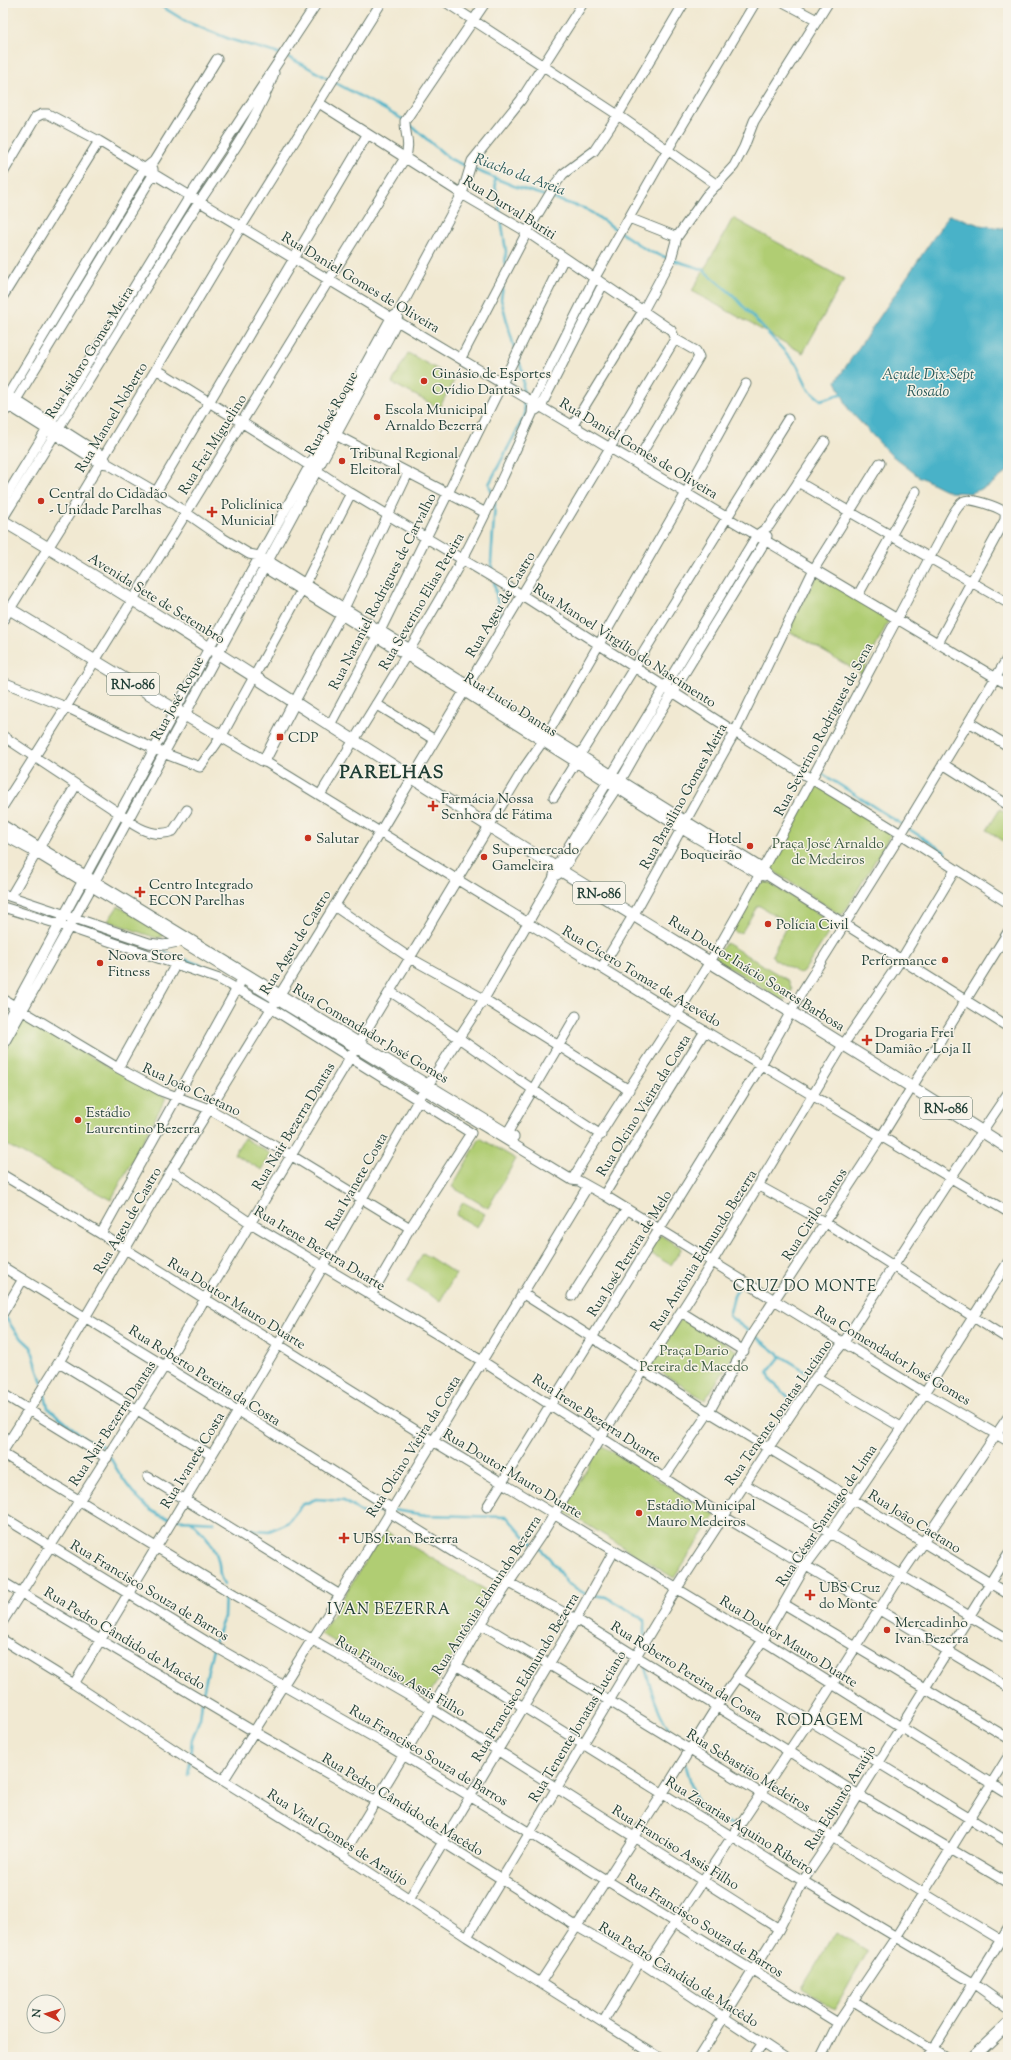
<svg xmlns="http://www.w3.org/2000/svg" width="1011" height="2060" font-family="'Sorts Mill Goudy',serif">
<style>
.green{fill:#b0cd73;stroke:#688554}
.water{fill:#4ab2c8;stroke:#34787e}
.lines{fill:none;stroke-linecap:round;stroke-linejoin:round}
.stream{stroke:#4ab2c8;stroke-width:2.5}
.minor-casing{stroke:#68796b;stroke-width:11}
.major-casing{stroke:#68796b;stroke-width:13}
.minor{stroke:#fff;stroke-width:9}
.major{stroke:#fff;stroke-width:11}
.poi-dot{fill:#c8321e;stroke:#f7f3e8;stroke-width:1.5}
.labels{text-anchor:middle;stroke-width:3;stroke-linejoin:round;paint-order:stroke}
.shield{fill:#f7f3e8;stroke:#60746a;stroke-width:1}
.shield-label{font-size:13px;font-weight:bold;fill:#1f3d34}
.street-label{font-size:14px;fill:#1f3d34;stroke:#f7f3e8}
.poi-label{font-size:14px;fill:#1f3d34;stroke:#f7f3e8;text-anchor:start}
.park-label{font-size:14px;fill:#3c5a41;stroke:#f7f3e8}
.water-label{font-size:15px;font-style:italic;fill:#2a5a59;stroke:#f7f3e8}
.neighbourhood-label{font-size:15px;letter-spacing:1px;fill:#1f3d34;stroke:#f7f3e8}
.district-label{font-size:18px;font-weight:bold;letter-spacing:1px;fill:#1f3d34;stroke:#f7f3e8}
</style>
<rect width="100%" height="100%" fill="#f7f3e8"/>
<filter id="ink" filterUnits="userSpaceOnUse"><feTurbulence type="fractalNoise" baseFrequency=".025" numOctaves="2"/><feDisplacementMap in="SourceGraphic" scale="8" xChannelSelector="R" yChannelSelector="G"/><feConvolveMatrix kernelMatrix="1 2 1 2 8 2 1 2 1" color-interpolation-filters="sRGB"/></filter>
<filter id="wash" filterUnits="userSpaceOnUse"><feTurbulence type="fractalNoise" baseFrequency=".012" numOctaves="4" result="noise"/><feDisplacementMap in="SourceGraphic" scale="16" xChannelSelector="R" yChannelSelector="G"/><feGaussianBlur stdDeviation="0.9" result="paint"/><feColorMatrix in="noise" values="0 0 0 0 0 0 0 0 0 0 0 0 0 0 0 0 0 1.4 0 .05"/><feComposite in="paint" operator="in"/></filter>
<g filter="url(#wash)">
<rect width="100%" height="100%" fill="#f1e9d2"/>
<path class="green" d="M733 218 844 279 803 353 692 291Z
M408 353 455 379 439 408 392 383Z
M817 576 887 617 888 622 862 674 787 630Z
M814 783 890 830 891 834 844 913 840 915 769 868V863Z
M1000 809 1008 814V844L987 830Z
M763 879 833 923V926L804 971 800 974 774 959 772 955 788 923 758 905 742 932 737 933 731 929 759 882Z
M118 906 163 932 162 937 156 938 108 921Z
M726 943 789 981 792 990 788 998 781 1000 715 958Z
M22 1019 166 1098 111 1200 3 1143V1053Z
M244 1138 271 1154 262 1170 234 1154Z
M480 1138 516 1159 488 1208 452 1187Z
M463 1202 485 1214 477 1227 456 1215Z
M660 1235 682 1248 671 1265 648 1252Z
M423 1253 456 1274 440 1301 407 1281Z
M682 1317 737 1351 705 1400 651 1366Z
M601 1445 715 1515 674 1578 563 1510Z
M384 1530 491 1593 427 1698 321 1634Z
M836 1932 868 1951 835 2009 802 1988Z"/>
<path class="water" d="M949 215 980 225 1008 229V376L1005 380 1008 384V471L989 486 971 493 950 492 918 476 890 454 849 410 836 381Z"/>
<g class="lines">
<path class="stream" d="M156 3 187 22 232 40 280 54
M285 56 304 65 330 80
M334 82 404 120
M408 123 450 159 468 167
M473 169 514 186 586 209 648 251 668 258
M494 178 500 212
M501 219 506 251 505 266
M673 260 702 269 733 295 797 365 809 390 821 400 844 393
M503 286 501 299 515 351
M518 358 523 373V394
M492 493 489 484 525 415 523 399
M493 574 491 562 495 503
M494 581 499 612 503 622
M821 773 945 852
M154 948 230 976
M309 1025 349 1049
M576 1185 612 1205
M741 1283 734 1296 729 1316 781 1356 768 1372 771 1381 794 1402
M4 1315 16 1333 31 1347 42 1383
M781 1356 807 1372
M44 1391 48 1408 86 1439 103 1446 107 1453
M110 1457C120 1476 139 1506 159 1515 175 1522 197 1520 214 1522
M393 1510 426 1515 507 1517 523 1535 533 1543
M189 1520C203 1532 216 1545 219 1564 220 1573 219 1577 224 1585
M231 1524 256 1530 269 1531 287 1523 302 1505 316 1499 344 1501 363 1513 388 1510
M537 1545 550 1559 567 1583 587 1595
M592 1595 606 1597 645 1620V1636
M214 1643 224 1617 225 1592
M644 1664C651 1689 658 1716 674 1736
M202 1697 213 1648
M190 1757 192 1739 200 1718 202 1702
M685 1763C696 1796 694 1820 737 1825
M188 1776 190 1762"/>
</g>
</g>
<g filter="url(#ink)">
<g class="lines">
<g class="minor-casing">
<path id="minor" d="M447 3 618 115 717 185
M785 3 817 20
M3 173 36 117 42 114H48L99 141 397 321 1008 685
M629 218 677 237
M3 296 99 141
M461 358 527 232 557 182 563 174 594 151 618 115 684 3
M156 369 278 445 351 493 522 595 735 732 901 834 1008 903
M11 397 103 456 106 461
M3 402 100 463 108 464 156 492 221 537 249 554 259 556 267 560 763 869 770 877 1008 1027
M3 403 144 169 154 161 217 59
M536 410 541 406 603 284
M3 412 11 407 16 400 153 175V169
M573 425 643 311 671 259 677 237 706 196 734 166 744 147 754 121 828 3
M330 432 486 513
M636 463 699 357 696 351 675 339
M798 482 1008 603
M156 492 367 135
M3 501 190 196 317 3
M3 518C63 420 124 322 185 224 213 179 257 123 274 73
M260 565 406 655 682 829 760 875 764 876
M858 595 916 491
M3 620 73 508 241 227 381 3
M3 682 66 707 163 753 200 767 221 737 305 584 351 493
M294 703 341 615 408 473
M376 704 435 740
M969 722 1008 746
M330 725 377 637 564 258
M3 736 119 813C133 826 153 839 173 831L187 810
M264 761 678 1015 1008 1212
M943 764 1008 805
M320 795C368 717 418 639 463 558 488 511 510 462 532 414L533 401 594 279 667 151 755 3
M554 797 788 419
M3 806C141 593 269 373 405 158 411 145 405 135 405 121L485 3
M3 825 514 1137
M3 835 38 854 572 1180 579 1181 604 1195 925 1393 1008 1441
M557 875 562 871 617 787 646 736 766 540 767 536
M3 894 149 943 164 945 182 941
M11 896 76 785
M334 906 410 958 484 999 629 1090
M3 907 68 927 219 979 271 1008 471 1133 410 1228 371 1295
M602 967 634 914 735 732 814 569 880 463
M391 992C461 1038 529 1089 601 1135
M3 999 118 1068 161 1091 209 1109 292 1156 410 1228
M3 1028 209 648 391 318 395 315
M3 1045 95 881 389 337 397 321 398 313 462 194 472 161 521 100 583 3
M118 1068 176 964
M505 1137 576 1016
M172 1170 252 1224 482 1361 723 1516 1008 1687
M3 1175 106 1237 433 1441 770 1645 1008 1794
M572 1180C620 1098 676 1021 724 938 800 805 870 668 943 533 948 524 955 507 964 501 970 497 997 507 1003 511 1006 513 1005 516 1005 520L938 643
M759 1186 826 1223 1008 1339
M604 1195 705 1031
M101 1234 240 983
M3 1267 238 1411 391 1508
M522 1293 709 1412 1008 1594
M572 1296 627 1209
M681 1312 744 1351
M3 1313 23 1279
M59 1362 211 1455
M816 1377 901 1427
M3 1394 107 1458
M3 1451 59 1362 168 1176 380 832 675 339 671 330 527 232 462 194 319 103
M3 1454 225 1589 437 1712 779 1929
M148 1477 340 1595
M664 1478 709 1412 752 1334 881 1137 1008 932
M744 1484 830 1533 1008 1639
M487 1507 761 1065 802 992 901 834 1008 657
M389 1512 458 1555 576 1619 859 1795 1008 1883
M3 1517 214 1646 382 1742 838 2023
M3 1582 253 1731 392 1810 576 1926 646 1966 784 2057
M784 1604 1008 1738
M3 1621 164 1367 524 768 545 738 686 493 746 384
M481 1624C656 1727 827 1835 1001 1940
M3 1640 74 1684 190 1760 346 1857 467 1937 658 2057
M456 1665 803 1881 973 1983 1008 2008
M738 1677 1008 1842
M74 1684 278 1345 419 1099 484 999 553 879 556 867 757 535 769 526 825 442
M223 1781 340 1595 588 1186
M343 1855 431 1710 481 1624 544 1531 601 1437 700 1282 843 1045 901 960 955 870
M409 1899 576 1619 614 1551
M467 1937 677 1588 769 1447 816 1377 844 1342 950 1179 1008 1093
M646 1966 809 1721 901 1575 1008 1417
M540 1983 663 1793 717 1706 763 1640 806 1565 830 1533 925 1393 1008 1262
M852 2000 944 2057
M603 2022 639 1963
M699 2057 779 1929 803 1881 832 1838 1008 1554
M753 2057 763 2043
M821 2057 838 2023 896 1937 1008 1757
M928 2057 1008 1928"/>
</g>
<g class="major-casing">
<path id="major" d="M3 521C169 619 329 726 492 828 664 935 838 1039 1008 1148
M3 605 176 710 264 761 294 703
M973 2057 1008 2024"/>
</g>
<use href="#minor" class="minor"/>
<use href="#major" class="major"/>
</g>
</g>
<g class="poi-dot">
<circle cx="424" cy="381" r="4"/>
<circle cx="377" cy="417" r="4"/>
<circle cx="342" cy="461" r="4"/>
<circle cx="41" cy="501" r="4"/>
<path d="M210 506h4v4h4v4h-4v4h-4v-4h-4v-4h4z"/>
<rect x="276" y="733" width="8" height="8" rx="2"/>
<path d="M431 800h4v4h4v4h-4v4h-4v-4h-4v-4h4z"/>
<circle cx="308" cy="838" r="4"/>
<circle cx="750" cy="846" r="4"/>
<circle cx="484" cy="857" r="4"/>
<path d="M138 886h4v4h4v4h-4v4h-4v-4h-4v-4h4z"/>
<circle cx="768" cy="924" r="4"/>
<circle cx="945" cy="960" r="4"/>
<circle cx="100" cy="963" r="4"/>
<path d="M865 1034h4v4h4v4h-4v4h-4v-4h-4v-4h4z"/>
<circle cx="78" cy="1120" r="4"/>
<circle cx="639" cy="1513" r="4"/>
<path d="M342 1532h4v4h4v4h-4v4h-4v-4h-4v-4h4z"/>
<path d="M808 1589h4v4h4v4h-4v4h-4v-4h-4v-4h4z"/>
<circle cx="887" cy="1630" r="4"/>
</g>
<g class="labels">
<g class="shield">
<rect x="107" y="673" width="52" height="22" rx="3"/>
<rect x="573" y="882" width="52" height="22" rx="3"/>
<rect x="920" y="1097" width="52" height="22" rx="3"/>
</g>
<g class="shield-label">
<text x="133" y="689">RN-086</text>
<text x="599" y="898">RN-086</text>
<text x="946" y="1113">RN-086</text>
</g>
<g class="street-label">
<text transform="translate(510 207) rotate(32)" y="5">Rua Durval Buriti</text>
<text transform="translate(361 282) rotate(31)" y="5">Rua Daniel Gomes de Oliveira</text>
<text transform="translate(89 352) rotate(-58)" y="5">Rua Isidoro Gomes Meira</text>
<text transform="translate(331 413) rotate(-61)" y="5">Rua José Roque</text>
<text transform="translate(111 417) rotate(-59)" y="5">Rua Manoel Noberto</text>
<text transform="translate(212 444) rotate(-58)" y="5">Rua Frei Miguelino</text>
<text transform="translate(639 448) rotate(31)" y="5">Rua Daniel Gomes de Oliveira</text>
<text transform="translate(382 591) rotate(-63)" y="5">Rua Nataniel Rodrigues de Carvalho</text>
<text transform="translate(157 598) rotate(32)" y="5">Avenida Sete de Setembro</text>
<text transform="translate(421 601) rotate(-60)" y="5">Rua Severino Elias Pereira</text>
<text transform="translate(500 604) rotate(-59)" y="5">Rua Ageu de Castro</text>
<text transform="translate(625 645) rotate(33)" y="5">Rua Manoel Virgílio do Nascimento</text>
<text transform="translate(177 698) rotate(-61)" y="5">Rua José Roque</text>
<text transform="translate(511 704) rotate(32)" y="5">Rua Lucio Dantas</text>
<text transform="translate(823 729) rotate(-62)" y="5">Rua Severino Rodrigues de Sena</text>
<text transform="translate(683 796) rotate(-61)" y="5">Rua Brasilino Gomes Meira</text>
<text transform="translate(295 942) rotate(-58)" y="5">Rua Ageu de Castro</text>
<text transform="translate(757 973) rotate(32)" y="5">Rua Doutor Inácio Soares Barbosa</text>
<text transform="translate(642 976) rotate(31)" y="5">Rua Cícero Tomaz de Azevêdo</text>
<text transform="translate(371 1033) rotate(31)" y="5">Rua Comendador José Gomes</text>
<text transform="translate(192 1089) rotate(25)" y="5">Rua João Caetano</text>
<text transform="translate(643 1105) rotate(-58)" y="5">Rua Olcino Vieira da Costa</text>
<text transform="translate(293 1126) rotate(-59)" y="5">Rua Nair Bezerra Dantas</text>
<text transform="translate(356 1181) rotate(-60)" y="5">Rua Ivanete Costa</text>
<text transform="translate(814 1214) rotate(-57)" y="5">Rua Cirilo Santos</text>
<text transform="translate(127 1220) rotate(-60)" y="5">Rua Ageu de Castro</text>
<text transform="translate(320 1248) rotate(31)" y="5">Rua Irene Bezerra Duarte</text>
<text transform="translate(703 1250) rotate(-58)" y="5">Rua Antônia Edmundo Bezerra</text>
<text transform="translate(629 1253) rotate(-58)" y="5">Rua José Pereira de Melo</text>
<text transform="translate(237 1303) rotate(32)" y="5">Rua Doutor Mauro Duarte</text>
<text transform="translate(893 1355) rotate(31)" y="5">Rua Comendador José Gomes</text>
<text transform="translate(205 1375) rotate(32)" y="5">Rua Roberto Pereira da Costa</text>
<text transform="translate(778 1412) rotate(-55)" y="5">Rua Tenente Jonatas Luciano</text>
<text transform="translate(597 1418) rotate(33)" y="5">Rua Irene Bezerra Duarte</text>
<text transform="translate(112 1423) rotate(-57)" y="5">Rua Nair Bezerra Dantas</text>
<text transform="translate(413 1446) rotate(-58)" y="5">Rua Olcino Vieira da Costa</text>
<text transform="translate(192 1460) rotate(-59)" y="5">Rua Ivanete Costa</text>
<text transform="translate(513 1473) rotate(31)" y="5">Rua Doutor Mauro Duarte</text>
<text transform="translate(826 1515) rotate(-56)" y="5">Rua César Santiago de Lima</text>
<text transform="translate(915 1521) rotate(32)" y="5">Rua João Caetano</text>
<text transform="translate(150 1590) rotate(31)" y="5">Rua Francisco Souza de Barros</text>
<text transform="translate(486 1595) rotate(-57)" y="5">Rua Antônia Edmundo Bezerra</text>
<text transform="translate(125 1638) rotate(31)" y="5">Rua Pedro Cândido de Macêdo</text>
<text transform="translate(789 1641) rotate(32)" y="5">Rua Doutor Mauro Duarte</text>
<text transform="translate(687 1671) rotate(32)" y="5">Rua Roberto Pereira da Costa</text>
<text transform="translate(401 1676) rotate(30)" y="5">Rua Franciso Assis Filho</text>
<text transform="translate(525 1677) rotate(-59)" y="5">Rua Francisco Edmundo Bezerra</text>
<text transform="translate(577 1726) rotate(-59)" y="5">Rua Tenente Jonatas Luciano</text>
<text transform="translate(429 1755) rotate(31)" y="5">Rua Francisco Souza de Barros</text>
<text transform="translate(749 1770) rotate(32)" y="5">Rua Sebastião Medeiros</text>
<text transform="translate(840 1797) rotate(-58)" y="5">Rua Edjunto Araújo</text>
<text transform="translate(403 1804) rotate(31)" y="5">Rua Pedro Cândido de Macêdo</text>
<text transform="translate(740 1825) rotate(32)" y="5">Rua Zacarias Aquino Ribeiro</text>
<text transform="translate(338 1837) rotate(33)" y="5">Rua Vital Gomes de Araújo</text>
<text transform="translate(676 1847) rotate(32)" y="5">Rua Franciso Assis Filho</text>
<text transform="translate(705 1925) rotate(32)" y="5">Rua Francisco Souza de Barros</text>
<text transform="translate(679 1974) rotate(32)" y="5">Rua Pedro Cândido de Macêdo</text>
</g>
<g class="poi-label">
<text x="432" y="378">Ginásio de Esportes<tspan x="432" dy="16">Ovídio Dantas</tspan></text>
<text x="385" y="414">Escola Municipal<tspan x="385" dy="16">Arnaldo Bezerra</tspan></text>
<text x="350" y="458">Tribunal Regional<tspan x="350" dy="16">Eleitoral</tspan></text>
<text x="49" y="498">Central do Cidadão<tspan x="49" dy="16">- Unidade Parelhas</tspan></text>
<text x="221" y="509">Policlínica<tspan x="221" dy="16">Municial</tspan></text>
<text x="288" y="742">CDP</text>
<text x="441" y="803">Farmácia Nossa<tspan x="441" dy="16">Senhora de Fátima</tspan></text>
<text x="316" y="843">Salutar</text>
<text x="742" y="843" text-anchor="end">Hotel<tspan x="742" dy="16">Boqueirão</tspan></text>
<text x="492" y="854">Supermercado<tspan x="492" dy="16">Gameleira</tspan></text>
<text x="149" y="889">Centro Integrado<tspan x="149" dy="16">ECON Parelhas</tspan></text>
<text x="776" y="929">Polícia Civil</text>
<text x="108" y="960">Noova Store<tspan x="108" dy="16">Fitness</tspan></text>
<text x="937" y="965" text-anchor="end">Performance</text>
<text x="875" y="1037">Drogaria Frei<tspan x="875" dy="16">Damião - Loja II</tspan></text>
<text x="86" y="1117">Estádio<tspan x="86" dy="16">Laurentino Bezerra</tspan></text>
<text x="647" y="1510">Estádio Municipal<tspan x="647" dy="16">Mauro Medeiros</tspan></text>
<text x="353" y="1543">UBS Ivan Bezerra</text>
<text x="819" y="1592">UBS Cruz<tspan x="819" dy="16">do Monte</tspan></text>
<text x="895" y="1627">Mercadinho<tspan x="895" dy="16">Ivan Bezerra</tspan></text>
</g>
<g class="park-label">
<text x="828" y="848">Praça José Arnaldo<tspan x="828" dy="16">de Medeiros</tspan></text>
<text x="694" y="1355">Praça Dario<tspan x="694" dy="16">Pereira de Macedo</tspan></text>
</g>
<g class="water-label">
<text transform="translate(520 174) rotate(20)" y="5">Riacho da Areia</text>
<text x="928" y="379">Açude Dix-Sept<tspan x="928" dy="17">Rosado</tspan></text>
</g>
<g class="neighbourhood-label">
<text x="805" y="1291">CRUZ DO MONTE</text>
<text x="389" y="1614">IVAN BEZERRA</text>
<text x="820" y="1725">RODAGEM</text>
</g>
<g class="district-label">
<text x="392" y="778">PARELHAS</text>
</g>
</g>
<rect width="1011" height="2060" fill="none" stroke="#f7f3e8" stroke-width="16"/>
<g transform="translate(46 2014) rotate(275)"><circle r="19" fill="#f7f3e8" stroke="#a1aaa0"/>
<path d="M0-3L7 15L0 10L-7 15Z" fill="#c8321e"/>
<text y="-6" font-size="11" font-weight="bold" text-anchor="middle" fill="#1f3d34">N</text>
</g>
</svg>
